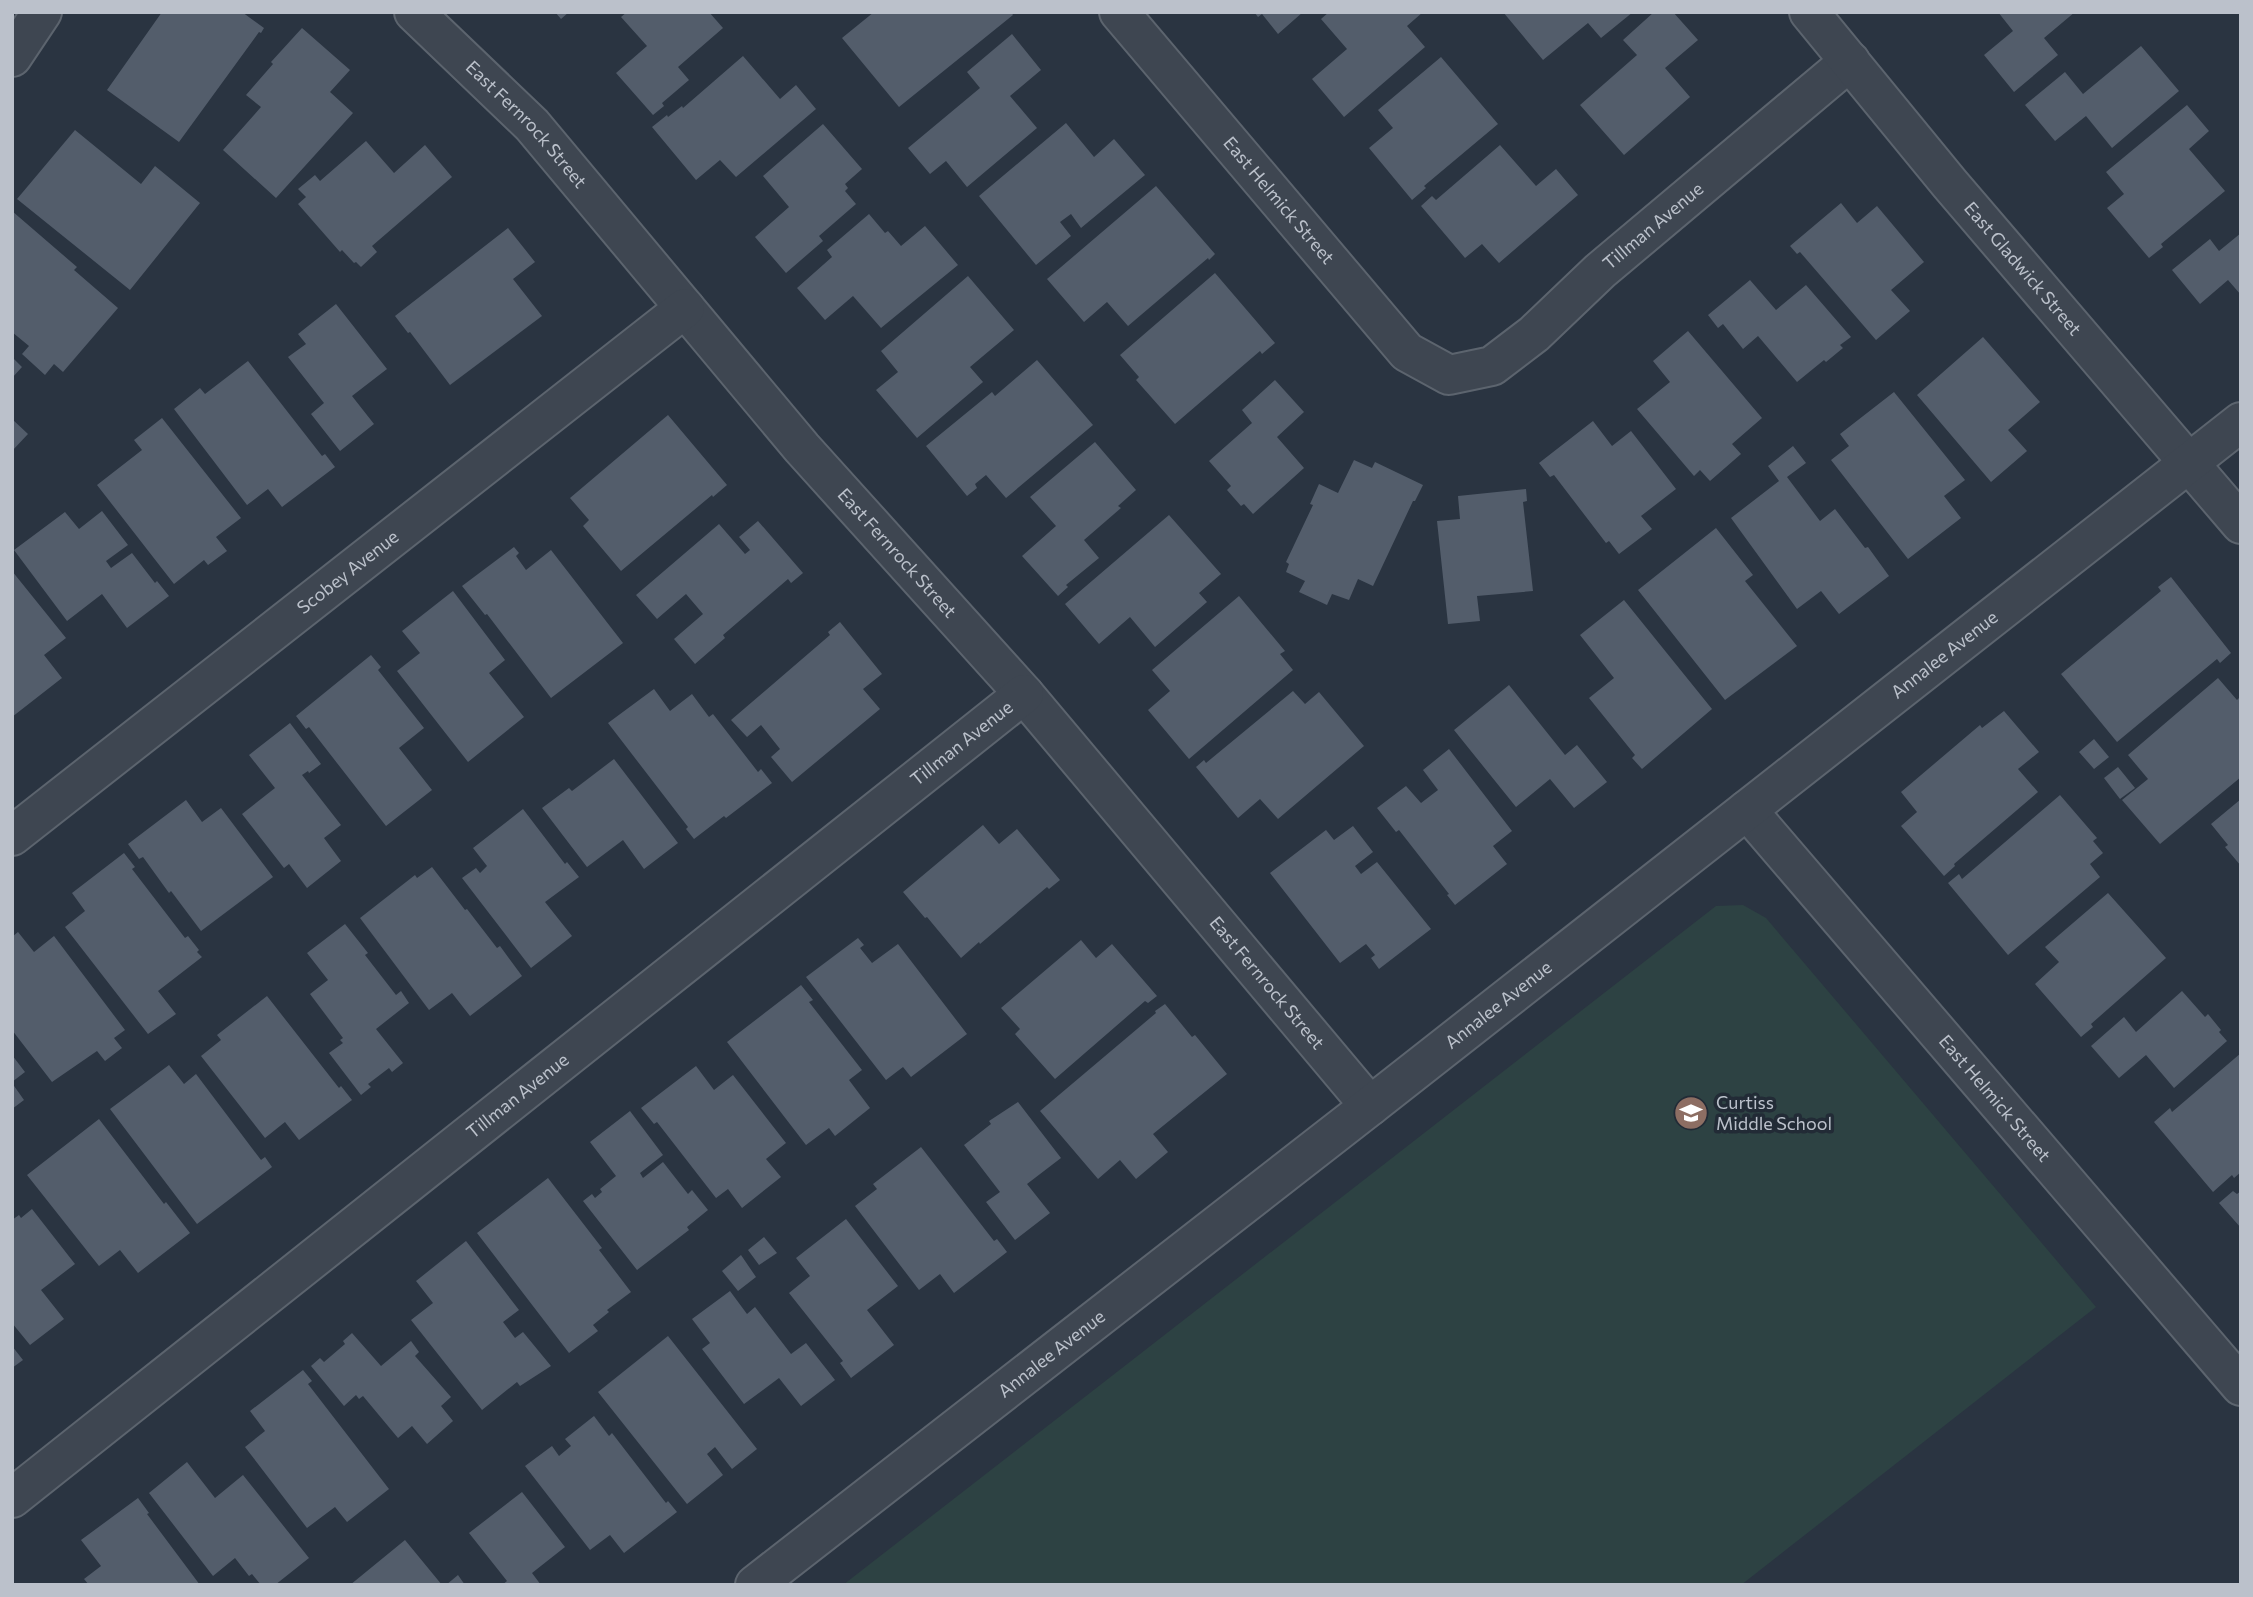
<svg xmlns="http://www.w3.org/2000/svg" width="2253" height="1597" font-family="Commissioner,sans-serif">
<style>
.green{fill:#2d4243}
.building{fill:#535d6b}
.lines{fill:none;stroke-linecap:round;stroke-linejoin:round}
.minor-casing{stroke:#5c646e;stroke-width:42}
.minor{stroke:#3e4651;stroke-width:38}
.labels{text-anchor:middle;stroke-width:7;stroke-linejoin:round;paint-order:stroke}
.street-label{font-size:18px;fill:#bbc1cb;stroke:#222b36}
.poi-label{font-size:18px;fill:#bbc1cb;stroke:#222b36;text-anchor:start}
</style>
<rect width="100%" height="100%" fill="#2a3441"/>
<path class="green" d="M1743 905 1766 918 2096 1307 1741 1585H843L1716 906Z"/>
<path class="building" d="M162 12H242L264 28 261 33 259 32 179 142 107 90Z
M555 12H569L561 19Z
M627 12H709L723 28 678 67 689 80 662 103 664 106 653 115 616 73 647 46 621 17Z
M874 12H1011L1013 15 899 107 842 38Z
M1254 12H1303L1278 34 1262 14 1258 17Z
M1329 12H1423L1407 26 1425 47 1344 117 1312 79 1347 49 1321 19Z
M1503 12H1633L1601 38 1588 23 1543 60Z
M1654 12H1673L1698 40 1665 68 1690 97 1624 155 1580 105 1637 55 1623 40Z
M1998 12H2075L2044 38 2058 55 2014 92 1984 55 2013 31Z
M302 28 350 70 330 92 353 113 276 198 223 150 261 107 246 95 273 64 271 62Z
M1012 34 1041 70 1010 96 1037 128 967 187 946 161 930 174 908 148 980 88 967 72Z
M2141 46 2179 91 2112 148 2086 116 2055 141 2025 105 2065 72 2083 94Z
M743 56 780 99 796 85 816 109 736 177 720 160 696 180 652 127 667 115 668 117 682 106 683 108Z
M1441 57 1498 124 1424 186 1426 188 1412 200 1369 148 1393 128 1378 110Z
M2187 105 2209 131 2189 149 2225 191 2161 244 2163 247 2149 258 2107 208 2124 194 2106 172Z
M1066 123 1094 157 1114 139 1145 175 1081 228 1071 214 1060 222 1071 236 1036 265 979 196Z
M823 124 862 169 845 184 848 188 845 191 856 204 819 236 823 241 786 273 755 237 789 207 763 176Z
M75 130 141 184 155 166 200 203 130 290 17 199Z
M366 141 394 173 425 145 452 177 372 246 377 252 361 267 356 262 354 263 342 250 340 252 298 204 306 197 298 189 315 175 320 181Z
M1500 145 1536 186 1556 169 1578 195 1499 263 1482 244 1465 258 1421 206 1432 196 1436 200Z
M1156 186 1215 254 1209 260 1208 258 1128 326 1107 302 1084 322 1047 279Z
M1841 203 1857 223 1877 206 1924 262 1891 290 1910 311 1876 340 1800 252 1797 254 1790 246Z
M12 211 77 267 74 270 118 308 63 372 54 364 45 375 22 354 29 346 12 332Z
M869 214 885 233 888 231 901 246 925 226 958 265 881 328 853 296 825 320 797 288 832 257 827 250Z
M508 228 535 262 513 279 542 316 450 385 410 332 408 333 395 316Z
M2241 233V295L2228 280 2200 304 2172 270 2210 239 2219 251Z
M1215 273 1275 343 1262 354 1260 351 1175 424 1136 380 1139 377 1120 355Z
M968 276 1014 330 970 367 983 382 917 438 876 390 898 372 881 351Z
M1750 280 1776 310 1806 285 1851 337 1840 345 1843 348 1826 362 1824 360 1797 382 1758 336 1743 349 1723 324 1718 328 1708 315Z
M336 304 387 369 352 396 374 424 340 451 311 414 324 403 288 357 306 344 298 334Z
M1688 331 1762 418 1732 444 1741 454 1710 481 1700 470 1694 476 1637 409 1670 382 1653 361Z
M1983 337 2040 402 2008 430 2027 451 1991 482 1917 395Z
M12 357 22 367 12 378Z
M1037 360 1093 425 1006 498 986 475 975 484 977 488 967 496 926 446 992 392 995 396Z
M248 361 322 456 325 454 335 467 282 507 268 489 247 505 174 409 200 388 205 394Z
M1275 380 1304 412 1277 437 1304 468 1253 514 1244 504 1241 506 1227 490 1231 486 1209 461 1252 423 1242 410Z
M1894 392 1965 480 1944 496 1961 518 1908 559 1831 460 1849 446 1840 434Z
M668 415 727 485 713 497 712 495 621 571 583 526 589 520 570 498Z
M162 418 241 518 216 537 227 551 208 565 204 560 174 584 97 485 142 450 134 440Z
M12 419 28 434 12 451Z
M1593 421 1612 446 1631 431 1676 489 1641 516 1652 529 1619 554 1609 541 1606 543 1554 475 1550 477 1539 463Z
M1095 442 1136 490 1118 506 1121 508 1084 540 1099 558 1066 585 1068 587 1058 596 1022 556 1056 526 1030 497Z
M1793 446 1806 463 1787 477 1820 521 1835 509 1865 548 1868 547 1889 576 1839 614 1821 591 1797 609 1731 518 1779 481 1768 466Z
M1354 460 1372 468 1375 462 1423 485 1415 501H1413L1373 586 1358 579 1349 600 1332 594 1327 605 1299 592 1305 581 1286 572 1289 564 1286 562 1313 505 1310 504 1319 484 1338 493Z
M1526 489 1527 501 1523 502 1533 591 1477 596 1480 621 1448 624 1437 521 1460 519 1458 496Z
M102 511 128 545 106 561 111 568 132 553 155 583 157 581 169 596 127 628 102 594 67 621 14 550 65 512 79 529Z
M1169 515 1221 574 1199 593 1207 602 1155 647 1130 617 1099 644 1065 604Z
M758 521 803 573 791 583 788 579 723 635 725 638 695 664 674 639 703 614 686 594 657 619 636 595 719 524 745 554 750 550 739 537Z
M1716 528 1753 575 1745 581 1797 646 1725 700 1638 590Z
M514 547 519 553 516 556 526 570 551 550 623 643 551 698 487 614 485 615 462 586Z
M12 571 66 638 44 655 62 678 12 717Z
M2171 577 2231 653 2220 663 2217 659 2117 742 2061 674 2161 591 2158 587Z
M453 591 505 660 489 673 524 717 468 762 397 671 420 653 402 631Z
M1239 596 1285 651 1280 654 1293 670 1189 759 1148 710 1170 691 1152 670Z
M1624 600 1712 709 1642 769 1632 758 1635 755 1589 698 1614 678 1580 635Z
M840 622 882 674 863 689 880 709 792 782 771 757 780 749 761 725 747 737 731 720 830 635 828 632Z
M371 655 381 667 378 670 424 728 399 748 432 790 386 826 309 727 306 729 296 716Z
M2218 678 2237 700 2241 696V777L2160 844 2122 800 2148 779 2128 755Z
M1509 685 1565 755 1577 745 1607 782 1574 808 1550 779 1516 807 1454 730Z
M654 689 670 711 692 694 709 717 713 714 758 772 761 769 772 783 726 818 724 816 694 839 686 829 688 827 608 723Z
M1293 691 1305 704 1319 692 1364 746 1278 819 1260 799 1238 818 1196 767 1204 760 1206 763Z
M2004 711 2039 752 2018 769 2038 792 1954 864 1955 866 1944 876 1901 826 1917 812 1901 792 1980 725 1982 728Z
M290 723 321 764 309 773 308 771 302 775 341 825 324 838 341 861 307 888 289 864 284 868 242 814 275 788 249 755Z
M2094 739 2109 757 2094 769 2079 752Z
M1449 749 1512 831 1493 846 1507 864 1455 905 1447 895 1449 894 1399 830 1396 832 1377 808 1406 786 1421 803 1438 790 1423 770Z
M614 759 678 843 644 869 623 840 587 867 542 808 569 788 572 791Z
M2118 767 2135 788 2120 799 2104 778Z
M2060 795 2097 838 2093 841 2103 853 2090 864 2100 877 2008 955 1948 883 1959 874 1962 879Z
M2241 799V866L2225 847 2228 845 2211 824Z
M186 800 202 822 221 808 273 877 201 931 171 891 169 893 143 857 139 859 128 844Z
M523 809 565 864 567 862 579 877 545 902 572 936 531 968 462 878 476 868 480 873 487 866 473 848Z
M983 825 999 844 1017 829 1060 880 1049 889 1047 887 980 944 979 942 961 958 927 917 925 918 903 892Z
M1353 826 1373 852 1355 866 1361 874 1377 862 1431 929 1379 969 1371 958 1375 955 1366 944 1340 963 1270 873 1326 830 1334 840Z
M124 853 135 867 132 869 185 938 188 936 199 950 197 952 202 957 158 991 176 1014 148 1034 65 927 85 911 72 893Z
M432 867 465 910 467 909 497 948 500 946 522 976 470 1016 452 993 429 1010 360 918 415 875 417 878Z
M2108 893 2166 958 2091 1024 2093 1027 2081 1037 2035 984 2059 962 2045 947Z
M345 924 368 953 365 955 396 995 401 991 409 1003 376 1029 403 1063 392 1072 389 1068 368 1084 371 1087 361 1095 329 1053 343 1043 340 1040 343 1038 310 994 328 980 307 953Z
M18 932 34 952 54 936 125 1030 114 1038 122 1048 105 1061 97 1051 52 1082 12 1030V937Z
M858 938 864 945 860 948 872 963 898 944 967 1034 911 1077 903 1067 886 1080 806 977Z
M1081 940 1096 958 1112 944 1157 996 1148 1003 1145 1001 1055 1079 1015 1034 1020 1029 1001 1008Z
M801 985 813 1000 809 1002 862 1070 849 1080 870 1108 835 1136 829 1128 806 1145 727 1042Z
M2182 991 2205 1017 2208 1014 2221 1030 2219 1032 2227 1041 2174 1088 2146 1055 2119 1078 2091 1046 2124 1017 2136 1032Z
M267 996 339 1088 341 1086 352 1100 299 1140 285 1122 265 1138 201 1056 221 1040 217 1035Z
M1165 1004 1192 1037 1195 1035 1227 1074 1153 1134 1168 1152 1136 1179 1120 1160 1098 1179 1040 1111 1156 1013 1155 1011Z
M2241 1053V1172L2234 1178 2232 1175 2213 1192 2154 1122 2170 1108 2172 1112Z
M12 1055 25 1072 12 1082Z
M169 1065 184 1084 196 1074 261 1160 265 1157 272 1167 197 1224 110 1109Z
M696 1066 714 1090 733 1075 786 1143 766 1159 781 1177 742 1208 728 1189 716 1198 657 1122 654 1124 641 1108Z
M12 1083 24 1100 12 1109Z
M1018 1102 1061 1158 1027 1184 1050 1213 1015 1240 986 1202 1000 1192 964 1145 991 1124 989 1121Z
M630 1111 663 1155 640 1173 643 1178 663 1162 688 1194 692 1190 708 1210 687 1227 689 1230 637 1270 583 1201 592 1194 595 1198 602 1192 600 1189 616 1176 590 1142Z
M99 1119 164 1204 166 1202 190 1233 138 1273 120 1250 99 1266 27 1175Z
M921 1147 994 1241 997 1239 1007 1252 954 1293 940 1274 919 1290 855 1206 877 1189 873 1184Z
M548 1178 602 1248 599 1250 631 1292 607 1310 609 1312 593 1325 598 1331 569 1353 477 1233Z
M2233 1191 2237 1194 2241 1191V1228L2219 1203Z
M32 1209 75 1264 41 1290 64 1319 30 1345 12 1323V1300L14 1298 12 1295V1220L19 1215 21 1218Z
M846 1219 898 1286 867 1310 894 1345 851 1378 840 1363 843 1361 789 1293 810 1276 796 1258Z
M764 1237 777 1253 759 1265 748 1250Z
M466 1241 519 1310 503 1322 515 1338 523 1332 551 1366 520 1386 517 1382 482 1410 411 1320 433 1303 416 1281Z
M741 1255 756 1277 738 1291 722 1271Z
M730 1291 747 1314 755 1307 791 1354 806 1343 835 1380 801 1406 779 1378 744 1404 702 1349 710 1343 692 1319Z
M352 1333 381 1366 411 1341 419 1352 415 1356 451 1397 441 1406 453 1421 427 1444 412 1426 398 1438 363 1396 359 1399 356 1395 344 1406 311 1366 320 1358 324 1362 345 1344 343 1341Z
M668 1336 757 1449 732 1469 715 1447 707 1454 723 1475 687 1504 598 1392Z
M12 1346 23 1360 12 1368Z
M303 1370 312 1381 308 1384 389 1489 347 1522 335 1507 307 1528 245 1447 265 1431 250 1411Z
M594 1416 609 1436 612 1433 666 1503 668 1501 677 1512 624 1553 610 1535 590 1550 525 1466 552 1446 559 1456 571 1446 565 1439Z
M187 1462 215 1498 243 1475 309 1558 275 1585H261L252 1574 249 1576 235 1558 213 1576 149 1493Z
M522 1492 565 1547 532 1573 541 1585H502L507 1581 469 1533Z
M138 1498 149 1513 147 1514 200 1585H89L84 1579 101 1566 81 1540Z
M405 1540 442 1585H350Z
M458 1575 465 1585H446Z"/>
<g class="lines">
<g class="minor-casing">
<g id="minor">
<path id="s1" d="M414 12 532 125 802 448 1024 694 1370 1106"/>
<path id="s2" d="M1119 12 1407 352 1449 375 1492 366 1534 334 1600 271 1850 61"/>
<path id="s3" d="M1809 12 1950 184 2241 524"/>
<path d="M12 57 42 12"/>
<path id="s4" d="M1747 810 2241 1386"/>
<path id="s5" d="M12 836 685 308"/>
<path id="s6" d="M12 1498 1024 694"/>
<path id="s7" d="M755 1585 1370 1106 2241 422"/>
</g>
</g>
<use href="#minor" class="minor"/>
</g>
<defs>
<g id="school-disc" transform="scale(1.75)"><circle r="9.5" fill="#8d6e63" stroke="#222b36"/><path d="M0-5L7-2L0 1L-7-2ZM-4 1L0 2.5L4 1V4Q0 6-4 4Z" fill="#fff"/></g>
</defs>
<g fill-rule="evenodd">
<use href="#school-disc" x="1691" y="1113"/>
</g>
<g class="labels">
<g class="street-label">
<text dy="6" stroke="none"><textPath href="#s1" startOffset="159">East Fernrock Street</textPath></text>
<text dy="6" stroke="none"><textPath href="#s2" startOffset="247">East Helmick Street</textPath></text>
<text dy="6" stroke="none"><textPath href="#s2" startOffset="751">Tillman Avenue</textPath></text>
<text dy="6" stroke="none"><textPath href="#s3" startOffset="334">East Gladwick Street</textPath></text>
<text dy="6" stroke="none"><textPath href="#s1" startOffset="726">East Fernrock Street</textPath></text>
<text dy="6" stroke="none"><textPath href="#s5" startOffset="427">Scobey Avenue</textPath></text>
<text dy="6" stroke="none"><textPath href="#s7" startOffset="1510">Annalee Avenue</textPath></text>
<text dy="6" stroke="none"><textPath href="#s6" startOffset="1213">Tillman Avenue</textPath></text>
<text dy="6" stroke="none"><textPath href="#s1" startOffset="1293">East Fernrock Street</textPath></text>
<text dy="6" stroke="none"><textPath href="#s7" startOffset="943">Annalee Avenue</textPath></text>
<text dy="6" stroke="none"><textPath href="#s6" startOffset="646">Tillman Avenue</textPath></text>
<text dy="6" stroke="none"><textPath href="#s4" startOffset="380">East Helmick Street</textPath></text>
<text dy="6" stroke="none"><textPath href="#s7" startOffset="376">Annalee Avenue</textPath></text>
</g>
<g class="poi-label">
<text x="1716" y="1109">Curtiss<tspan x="1716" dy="21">Middle School</tspan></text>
</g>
</g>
<rect width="2253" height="1597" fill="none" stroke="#bbc1cb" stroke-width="28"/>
</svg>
